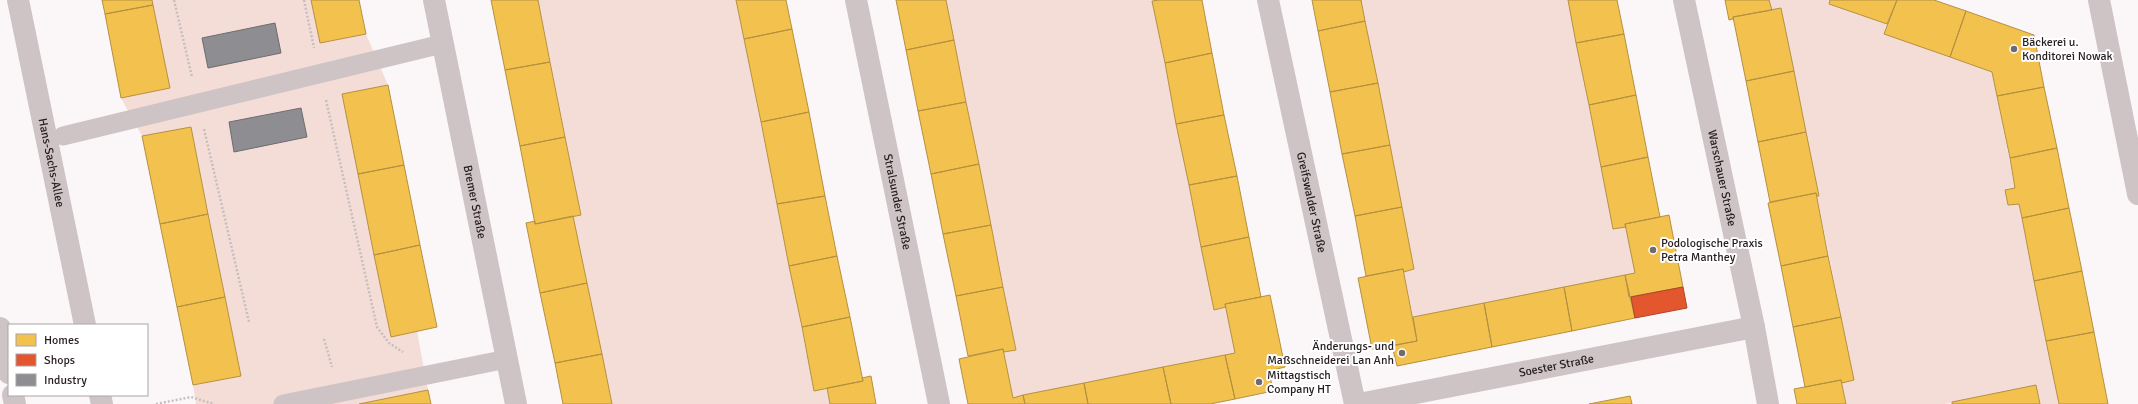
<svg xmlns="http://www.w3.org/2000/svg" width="2138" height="404" font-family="Signika,sans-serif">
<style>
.green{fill:#f5ddd7}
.homes{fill:#f2c14e;stroke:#b59040}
.shops{fill:#e4572e;stroke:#ab462a}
.industry{fill:#8d8d92;stroke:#6e6b70}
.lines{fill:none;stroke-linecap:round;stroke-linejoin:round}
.path{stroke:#c5bebf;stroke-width:2.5;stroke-dasharray:2 2;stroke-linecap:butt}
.lane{stroke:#cec4c5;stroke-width:19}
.street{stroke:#cec4c5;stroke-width:22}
.poi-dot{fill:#71696d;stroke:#fff;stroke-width:1.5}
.labels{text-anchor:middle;stroke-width:4;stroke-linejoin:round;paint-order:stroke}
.poi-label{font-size:12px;fill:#261d21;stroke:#fff;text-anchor:start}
.street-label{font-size:12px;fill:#261d21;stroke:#fff}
</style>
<rect width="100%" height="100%" fill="#fbf7f9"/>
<path class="green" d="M152 0H311L320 43 366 34 388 85 342 95 391 337 417 331 428 390 359 404H196L193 385 241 375 191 127 142 136 121 98 170 88Z
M538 0H736L814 390 827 388 830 404H612L573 216 581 214Z
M946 0H1152L1214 310 1226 307 1235 353 1013 398 1004 352 1016 349Z
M1361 0H1568L1613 229 1626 227 1635 273 1413 317 1404 272 1414 269Z
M1769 0H1830L1829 4 1887 24 1884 33 1992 72 2015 188 2005 190 2008 205 2019 204 2059 404H2040L2036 386 1945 404H1846L1842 383 1854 380 1817 196 1819 195 1781 8 1772 10Z"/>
<path class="homes" d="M102 0H152L153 5 105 14Z
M311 0H359L366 34 320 43Z
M491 0H538L550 62 505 70Z
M736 0H786L792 29 744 39Z
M896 0H946L954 40 906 50Z
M1159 0H1202L1212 53 1165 63 1152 1Z
M1312 0H1361L1365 21 1318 31Z
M1568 0H1617L1624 34 1576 43Z
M1725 0H1769L1772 10 1733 17V19L1729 20Z
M1830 0H1897L1887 24 1829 4Z
M1897 0H1934L1966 11 1950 57 1884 34Z
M153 5 170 88 121 98 105 14Z
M1781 8 1794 71 1746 81 1733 17Z
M1966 11 2034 35 2044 87 1997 96 1992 72 1950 57Z
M1365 21 1378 83 1330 92 1318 31Z
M792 29 809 112 761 122 744 39Z
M1624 34 1636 95 1589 105 1576 43Z
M954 40 966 102 918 111 906 50Z
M1212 53 1224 115 1176 124 1165 63Z
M550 62 565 137 520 146 505 70Z
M1794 71 1806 132 1758 142 1746 81Z
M1378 83 1390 145 1342 154 1330 92Z
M388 85 404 165 358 174 342 94Z
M2044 87 2057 148 2010 158 1997 96Z
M1636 95 1648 157 1601 167 1589 105Z
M966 102 979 164 931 174 918 111Z
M809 112 825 196 777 204 761 122Z
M1224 115 1237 176 1189 185 1176 124Z
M191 127 208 214 160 224 142 136Z
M1806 132 1819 196H1817L1816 193 1770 202 1758 142Z
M565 137 581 215 535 224 520 146Z
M1390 145 1402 207 1355 216 1342 154Z
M2057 148 2069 208 2022 218 2019 204 2008 205 2005 190 2015 188 2010 158Z
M1648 157 1660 217 1625 224 1626 227 1613 229 1601 167Z
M979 164 991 225 943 234 931 174Z
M404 165 420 245 374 255 358 174Z
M1237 176 1249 237 1201 247 1189 185Z
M1816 193 1828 256 1781 266 1768 203Z
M825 196 837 256 789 266 777 204Z
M1402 207 1414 269 1404 272 1403 269 1366 276 1355 216Z
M2069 208 2082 271 2034 281 2022 218Z
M208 214 225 297 177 307 160 224Z
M1669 215 1683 287 1629 297 1625 275 1635 273 1625 224Z
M573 216 587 283 540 293 526 223 535 221V224Z
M991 225 1003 287 956 296 943 234Z
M1249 237 1261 297 1225 304 1226 307 1214 310 1201 247Z
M420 245 437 327 391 337 374 255Z
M837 256 850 317 802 327 789 266Z
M1828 256 1841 317 1793 327 1781 266Z
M1403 269 1417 341 1372 349 1358 278Z
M2082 271 2094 332 2046 341 2034 281Z
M1625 275 1635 318 1572 331 1564 287Z
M587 283 602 354 555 363 540 293Z
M1003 287 1016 350 1004 352 1003 349 968 356 956 296Z
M1564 287 1572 331 1492 347 1484 303Z
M1270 295 1285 367 1269 371 1273 391 1235 399 1225 355 1235 353 1225 304Z
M225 297 241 376 193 385 177 307Z
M1484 303 1492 347 1397 366 1392 346 1417 341 1413 317Z
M850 317 863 381 814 391 802 327Z
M1841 317 1854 380 1842 383 1841 380 1805 387 1793 327Z
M2094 332 2108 404H2059L2046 341Z
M1003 349 1013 398 1023 395 1025 404H968L959 359Z
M602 354 612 404H563L555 363Z
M1225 355 1235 399 1210 404H1171L1163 367Z
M1163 367 1171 404H1088L1084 383Z
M871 376 876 404H830L827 388 863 381 862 378Z
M1841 380 1846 404H1797L1794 389Z
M1084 383 1088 404H1025L1023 395Z
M2036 385 2040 404H1952V402Z
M428 390 431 404H359Z
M1630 396 1632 404H1589Z"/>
<path class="shops" d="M1683 287 1687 308 1635 318 1631 297Z"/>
<path class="industry" d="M275 23 281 53 208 68 202 38Z
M301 108 307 137 234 152 229 122Z"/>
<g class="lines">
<path class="path" d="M174 0 192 77
M304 0 314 48
M326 100 377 327 389 343 403 352
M204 129 249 322
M324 339 332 367
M156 404 191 397 214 404"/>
<path class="lane" d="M63 136 442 44
M283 404 507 359"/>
<g class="street">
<path id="s1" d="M18 0 85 325"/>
<path id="s2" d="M434 0 516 404"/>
<path id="s3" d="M856 0 939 404"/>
<path id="s4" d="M1268 0 1355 404"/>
<path id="s5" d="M1684 0 1754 327 1768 404"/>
<path d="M2099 0 2138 194"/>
<path d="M0 328 9 373"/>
<path d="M13 395 15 404"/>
<path d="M100 395 102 404"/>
<path id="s6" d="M1359 404 1754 327"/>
</g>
</g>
<g class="poi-dot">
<circle cx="2014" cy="49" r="4"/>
<circle cx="1653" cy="250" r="4"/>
<circle cx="1402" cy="353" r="4"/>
<circle cx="1259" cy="382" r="4"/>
</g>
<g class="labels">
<g class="poi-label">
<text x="2022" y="46">Bäckerei u.<tspan x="2022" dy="14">Konditorei Nowak</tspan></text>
<text x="1661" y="247">Podologische Praxis<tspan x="1661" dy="14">Petra Manthey</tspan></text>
<text x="1394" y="350" text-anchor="end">Änderungs- und<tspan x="1394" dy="14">Maßschneiderei Lan Anh</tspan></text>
<text x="1267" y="379">Mittagstisch<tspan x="1267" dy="14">Company HT</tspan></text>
</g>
<g class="street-label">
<text dy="4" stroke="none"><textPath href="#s1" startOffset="166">Hans-Sachs-Allee</textPath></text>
<text dy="4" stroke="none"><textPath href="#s5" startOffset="182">Warschauer Straße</textPath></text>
<text dy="4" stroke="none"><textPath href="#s2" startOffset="206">Bremer Straße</textPath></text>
<text dy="4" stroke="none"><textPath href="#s3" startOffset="206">Stralsunder Straße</textPath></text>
<text dy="4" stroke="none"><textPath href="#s4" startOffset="207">Greifswalder Straße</textPath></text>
<text dy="4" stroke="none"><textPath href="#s6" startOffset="201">Soester Straße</textPath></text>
</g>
</g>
<rect x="8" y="324" width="140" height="72" fill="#ffffff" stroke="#a8a5a6"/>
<rect x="16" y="334" width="20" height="12" fill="#f2c14e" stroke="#a8a5a6"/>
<text x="44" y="344" font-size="12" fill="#261d21">Homes</text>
<rect x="16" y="354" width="20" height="12" fill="#e4572e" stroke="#a8a5a6"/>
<text x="44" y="364" font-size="12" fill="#261d21">Shops</text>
<rect x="16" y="374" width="20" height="12" fill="#8d8d92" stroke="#a8a5a6"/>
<text x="44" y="384" font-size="12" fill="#261d21">Industry</text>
</svg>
